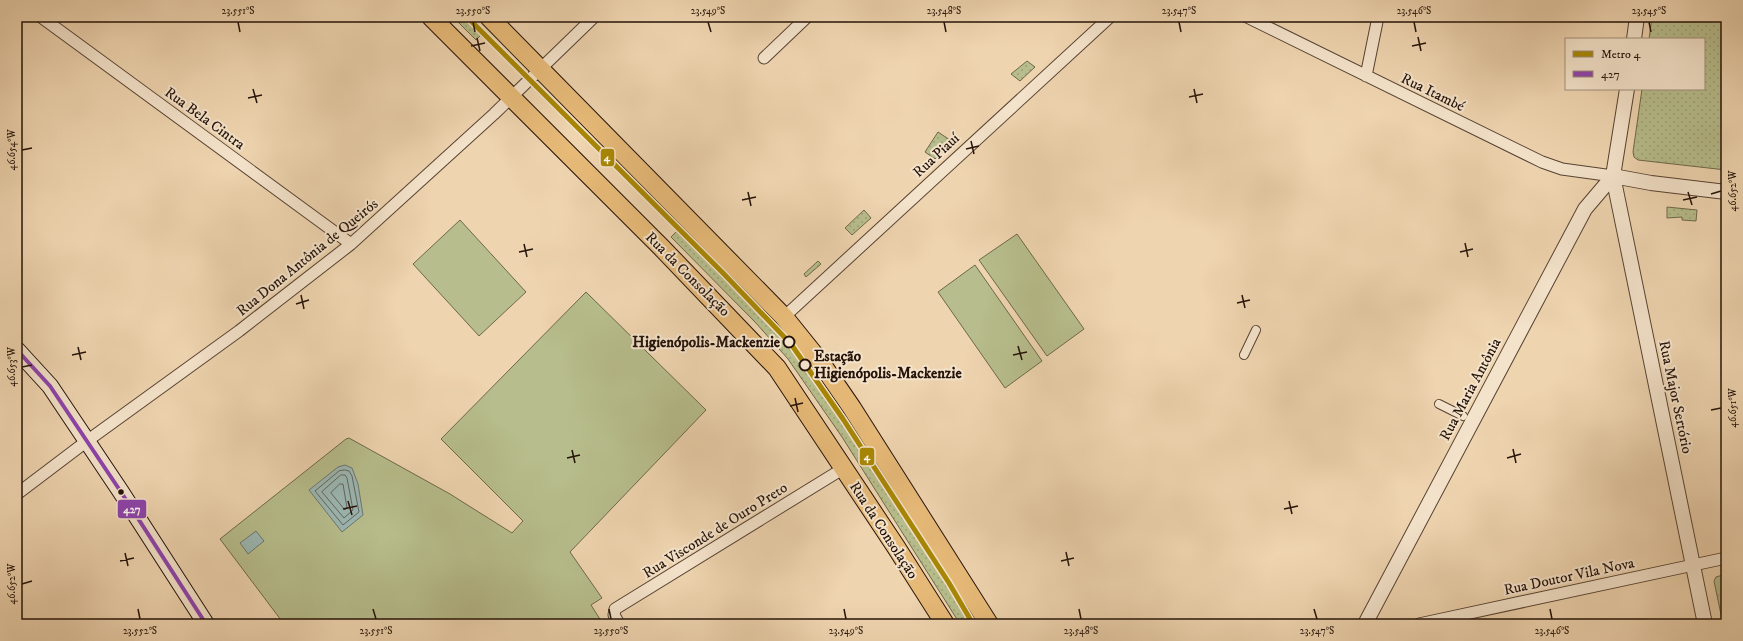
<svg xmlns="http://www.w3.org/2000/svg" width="1743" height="641" font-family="'IM FELL DW Pica',serif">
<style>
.grass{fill:url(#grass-dots);stroke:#6e684a}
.park{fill:url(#park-tufts);stroke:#6e684a}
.pitch{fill:#b7bd8c;stroke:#6e684a}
.water{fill:#9bb7b3;stroke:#6c756f}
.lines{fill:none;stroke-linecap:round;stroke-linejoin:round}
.shore{stroke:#60655e;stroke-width:1}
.pedestrian-casing{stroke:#574332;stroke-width:10}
.minor-casing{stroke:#574332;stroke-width:13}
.tertiary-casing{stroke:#574332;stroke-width:16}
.secondary-casing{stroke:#251309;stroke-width:18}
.primary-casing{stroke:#251309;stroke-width:20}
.pedestrian{stroke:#f4e3cb;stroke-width:8}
.minor{stroke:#f4e3cb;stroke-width:11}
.tertiary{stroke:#f4e3cb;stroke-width:14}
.secondary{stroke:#f4e3cb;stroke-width:16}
.primary{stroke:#e7ba78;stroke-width:18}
.bus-1-casing{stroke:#f4e3cb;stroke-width:7}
.bus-1{stroke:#8e44ad;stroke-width:4}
.metro-1-casing{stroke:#f4e3cb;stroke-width:8}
.metro-1{stroke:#a88704;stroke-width:5}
.ticks{fill:none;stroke:#251309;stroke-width:1.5}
.stop-dot{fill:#f4e3cb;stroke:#251309;stroke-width:2}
.bus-dot{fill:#251309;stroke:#f4e3cb;stroke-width:1.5}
.labels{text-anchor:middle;stroke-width:4;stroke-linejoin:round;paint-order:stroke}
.street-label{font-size:15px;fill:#251309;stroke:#f4e3cb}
.stop-label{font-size:15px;font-weight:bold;fill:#251309;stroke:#f4e3cb;text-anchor:end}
.line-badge{stroke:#f4e3cb;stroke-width:1.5}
.badge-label{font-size:11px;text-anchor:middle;font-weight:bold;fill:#fff}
.neatline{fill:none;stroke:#251309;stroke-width:1.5}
.ticks-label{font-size:10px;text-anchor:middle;fill:#251309}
</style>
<defs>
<pattern id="grass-dots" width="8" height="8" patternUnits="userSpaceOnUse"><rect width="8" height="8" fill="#b7bd8c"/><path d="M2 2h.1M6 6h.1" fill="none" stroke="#9da277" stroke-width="1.8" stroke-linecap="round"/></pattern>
<pattern id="park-tufts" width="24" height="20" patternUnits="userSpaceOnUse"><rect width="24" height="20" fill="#b7bd8c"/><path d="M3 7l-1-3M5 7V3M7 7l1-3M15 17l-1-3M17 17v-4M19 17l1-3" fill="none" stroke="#9da277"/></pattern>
</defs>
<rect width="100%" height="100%" fill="#eed4af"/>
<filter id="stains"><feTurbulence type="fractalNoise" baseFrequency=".005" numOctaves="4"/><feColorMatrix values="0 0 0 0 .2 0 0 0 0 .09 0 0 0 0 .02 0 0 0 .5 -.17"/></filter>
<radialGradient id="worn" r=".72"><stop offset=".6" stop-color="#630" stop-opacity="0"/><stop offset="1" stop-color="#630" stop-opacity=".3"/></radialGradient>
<path class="grass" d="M453 17H468L483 33 476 40Z
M1652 17H1726V170L1638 160 1634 157 1633 152 1642 89H1704V39H1649Z
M1027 61 1035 67 1020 81 1011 74Z
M938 132 953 142 935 159 925 152Z
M1667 207 1697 210 1696 221 1682 220V217L1667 218Z
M864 210 871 218 852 235 845 228Z
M678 230 762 315 795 352 850 432 971 624H960L842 437 788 359 755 322 671 237Z
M818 261 821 264 806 277 804 274Z"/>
<path class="park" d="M1726 574V624H1723L1714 581 1716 577Z"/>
<path class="pitch" d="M460 220 526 292 479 336 413 264Z
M1017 234 1084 329 1047 356 979 260Z
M975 265 1042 361 1005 388 938 292Z
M586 292 706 410 570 552 602 598 591 605 603 624H284L220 539 346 439 349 438 450 494 512 533 523 521 441 439Z"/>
<path class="water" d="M345 465 352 468 358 484 363 515 342 532 309 490 338 467Z
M256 531 264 541 248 554 240 543Z"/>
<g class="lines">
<path class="shore" d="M345 470 349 471 352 476 359 512 343 525 315 491 339 471Z
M341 475H345L347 478 353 510 344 518 322 492Z
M340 484H343L347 508 345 510 331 493Z"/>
<g class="pedestrian-casing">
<path id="pedestrian" d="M1244 355 1256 330
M1439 404 1463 416"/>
</g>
<g class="minor-casing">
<path id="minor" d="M41 17 351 244
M1247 17 1542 162 1562 169 1613 176
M764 58 807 17
M1366 76 1378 17
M784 317 1110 17
M17 494 87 441 239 331 351 244 494 114 594 17
M619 624 614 615 615 609 844 468
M1419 624 1726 558"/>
</g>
<g class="tertiary-casing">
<path id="tertiary" d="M1634 39 1637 17
M1627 89 1613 176 1705 624
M1613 176 1651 183 1726 192
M1365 624 1585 209 1613 176"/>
</g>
<g class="secondary-casing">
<path id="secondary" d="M17 350 50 386 121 492 206 624"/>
</g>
<g class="primary-casing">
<path id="primary" d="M431 17 661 247 777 368 896 547 945 624
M489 17 784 317 821 363 852 408 989 624"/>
</g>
<use href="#pedestrian" class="pedestrian"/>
<use href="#minor" class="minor"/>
<use href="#tertiary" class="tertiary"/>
<use href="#secondary" class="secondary"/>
<use href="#primary" class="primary"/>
<g class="bus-1-casing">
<path id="bus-1" d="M17 350 50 386 121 492 206 624"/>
</g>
<use href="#bus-1" class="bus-1"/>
<g class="metro-1-casing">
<path id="metro-1" d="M467 17 723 273 791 344 843 419 949 583 973 624"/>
</g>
<use href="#metro-1" class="metro-1"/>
</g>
<path class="ticks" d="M238 22 240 32M473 22 475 32M708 22 711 32M944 22 946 32M1179 22 1181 32M1414 22 1416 32M1649 22 1651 32M1418 37 1421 51M477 38 480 51M471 46 485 43M1412 46 1426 43M253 89 257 103M1194 89 1197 103M1189 97 1203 94M248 98 262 95M971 141 974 154M966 149 979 146M22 150 32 148M748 192 751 206M1688 192 1692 205M1711 194 1721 191M742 200 756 197M1683 200 1697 197M1465 243 1468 257M524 244 527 257M519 252 533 249M1460 252 1473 249M301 295 304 309M1242 295 1245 308M1237 303 1250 300M296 304 309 300M1018 346 1022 360M78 347 81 360M72 355 86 352M1013 355 1027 352M22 367 32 365M795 398 798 412M790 406 803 403M1711 410 1721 408M1513 449 1516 463M572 450 575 463M567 458 580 455M1507 458 1521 454M348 501 352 515M1289 501 1292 514M343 509 357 506M1284 509 1298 506M1066 552 1069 566M125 553 128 566M120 561 134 558M1061 561 1074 558M22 584 32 581M138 609 140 619M373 609 376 619M609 609 611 619M844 609 846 619M1079 609 1081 619M1314 609 1317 619M1550 609 1552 619"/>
<g class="stop-dot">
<circle cx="789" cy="342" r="5.5"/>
<circle cx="805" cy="365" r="5.5"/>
</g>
<circle class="bus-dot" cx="121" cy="492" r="3.5"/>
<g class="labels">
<g class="street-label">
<text transform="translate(1433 92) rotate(26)" y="5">Rua Itambé</text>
<text transform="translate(205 118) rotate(36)" y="5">Rua Bela Cintra</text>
<text transform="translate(936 155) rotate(-43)" y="5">Rua Piauí</text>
<text transform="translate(307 257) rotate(-39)" y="5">Rua Dona Antônia de Queirós</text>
<text transform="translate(688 274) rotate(45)" y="5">Rua da Consolação</text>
<text transform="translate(1470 389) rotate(-62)" y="5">Rua Maria Antônia</text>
<text transform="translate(1676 397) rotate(78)" y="5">Rua Major Sertório</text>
<text transform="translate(715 530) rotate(-32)" y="5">Rua Visconde de Ouro Preto</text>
<text transform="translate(884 530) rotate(57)" y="5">Rua da Consolação</text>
<text transform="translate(1569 576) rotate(-12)" y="5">Rua Doutor Vila Nova</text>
</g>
<g class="stop-label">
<text x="780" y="347">Higienópolis-Mackenzie</text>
<text x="814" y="361" text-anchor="start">Estação<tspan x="814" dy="17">Higienópolis-Mackenzie</tspan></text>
</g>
</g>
<g class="line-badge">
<rect x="600" y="148" width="15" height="19" rx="4" fill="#a88704"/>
<rect x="859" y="447" width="16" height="19" rx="4" fill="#a88704"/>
<rect x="117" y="499" width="30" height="20" rx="4" fill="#8e44ad"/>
</g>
<g class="badge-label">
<text x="607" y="161">4</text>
<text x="867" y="460">4</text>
<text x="132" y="513">427</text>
</g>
<rect width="1743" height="641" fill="none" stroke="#eed4af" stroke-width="44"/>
<rect x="1565" y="38" width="140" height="52" fill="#f4e3cb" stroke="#a1907d"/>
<rect x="1573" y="51" width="20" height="6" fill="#a88704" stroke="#a1907d"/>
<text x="1601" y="58" font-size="12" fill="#251309">Metro 4</text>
<rect x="1573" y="71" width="20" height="6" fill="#8e44ad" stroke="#a1907d"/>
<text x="1601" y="78" font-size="12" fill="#251309">427</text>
<rect x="22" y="22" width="1699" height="597" class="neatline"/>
<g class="ticks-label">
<text x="238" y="14">23.551°S</text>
<text x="473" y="14">23.550°S</text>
<text x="708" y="14">23.549°S</text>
<text x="944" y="14">23.548°S</text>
<text x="1179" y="14">23.547°S</text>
<text x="1414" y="14">23.546°S</text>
<text x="1649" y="14">23.545°S</text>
<text transform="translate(11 150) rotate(-90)" y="4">46.654°W</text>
<text transform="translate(1732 191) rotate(-90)" y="4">46.652°W</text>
<text transform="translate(11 367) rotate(-90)" y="4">46.653°W</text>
<text transform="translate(1732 408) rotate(-90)" y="4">46.651°W</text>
<text transform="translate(11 584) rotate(-90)" y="4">46.652°W</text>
<text x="140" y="634">23.552°S</text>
<text x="376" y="634">23.551°S</text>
<text x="611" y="634">23.550°S</text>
<text x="846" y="634">23.549°S</text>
<text x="1081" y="634">23.548°S</text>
<text x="1317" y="634">23.547°S</text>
<text x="1552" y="634">23.546°S</text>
</g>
<rect width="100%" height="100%" filter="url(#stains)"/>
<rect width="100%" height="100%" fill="url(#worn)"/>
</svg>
